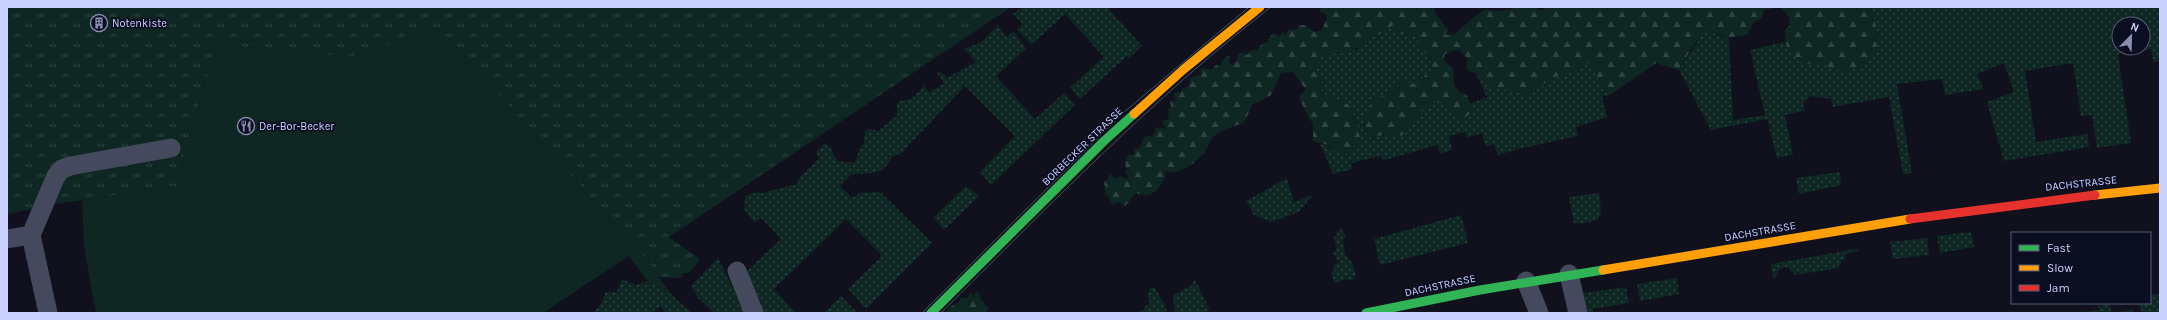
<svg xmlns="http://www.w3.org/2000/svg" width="2167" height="320" font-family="Karla,sans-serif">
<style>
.grass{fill:url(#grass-dots);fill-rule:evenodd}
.forest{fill:url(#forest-firs)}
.park{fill:url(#park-tufts)}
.pitch{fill:#0e2722}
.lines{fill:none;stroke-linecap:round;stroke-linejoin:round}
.lane{stroke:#44495d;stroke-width:19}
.fast{stroke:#30b455;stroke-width:9}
.slow{stroke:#ff9f0a;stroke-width:9}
.jam{stroke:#e5322d;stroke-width:9}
.tram{stroke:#3a565e;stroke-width:1}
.labels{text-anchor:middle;stroke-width:3.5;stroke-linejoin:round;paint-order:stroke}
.poi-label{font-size:11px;fill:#cbd2ff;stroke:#0b0d21;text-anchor:start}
.street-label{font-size:11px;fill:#cbd2ff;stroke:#0b0d21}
</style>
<defs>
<pattern id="grass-dots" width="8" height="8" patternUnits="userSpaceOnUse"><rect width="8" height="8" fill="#0e2722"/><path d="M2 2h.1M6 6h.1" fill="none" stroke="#304543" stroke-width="1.8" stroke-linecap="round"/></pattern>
<pattern id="forest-firs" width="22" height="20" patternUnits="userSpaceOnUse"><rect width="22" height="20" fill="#0e2722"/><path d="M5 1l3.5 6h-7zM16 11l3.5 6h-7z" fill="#304543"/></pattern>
<pattern id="park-tufts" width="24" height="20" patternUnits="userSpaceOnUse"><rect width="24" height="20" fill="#0e2722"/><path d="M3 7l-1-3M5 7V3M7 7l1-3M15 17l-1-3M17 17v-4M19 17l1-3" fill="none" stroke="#304543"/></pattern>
</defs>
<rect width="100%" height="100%" fill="#10111c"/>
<path class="grass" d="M1023 7H1107L1142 46 1129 58 1127 56 1080 99 1070 87 1104 57 1065 14 1031 45 1017 30 1023 24 1013 14Z
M1873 7H2160V61L2153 62 2151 49 2118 54 2131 143 2097 148 2092 115 2081 116 2073 63 2025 71 2036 142 2087 134 2089 147 2004 161 1987 102 2014 92 2004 63 1977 74 1983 89 1945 95 1942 79 1897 84 1912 173 1903 174 1889 97 1833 107 1831 99 1810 96 1803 104 1805 111 1785 115 1793 155 1777 158 1767 119 1711 130 1679 70 1704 32 1712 31 1724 38H1729L1733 120 1765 115 1750 50 1784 42 1795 57 1824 62 1878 39 1873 16 1870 9ZM2119 24H2143V48H2119Z
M998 25 1007 37 1014 31 1026 49 996 76 1035 119 1064 93 1075 105 991 185 980 172 1015 136 965 86 901 153 892 157C884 176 870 173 852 174L840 186 852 198 860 193 880 192 932 243 866 309 848 289 882 256 846 219 774 289 796 313H762L746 272 781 239 761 218 755 223 744 210 745 196 757 192 762 193 797 184 800 177 819 159 816 152 824 144 831 147 833 154 838 161 854 163C859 156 857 149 864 143L865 131 870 129 878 131 897 115V104L900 101 911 99 922 89 923 83 929 93 944 83 936 71 944 74 947 78 976 62 964 49 981 42Z
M1393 25 1398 33 1416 35 1421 50 1428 56 1433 68 1417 83 1397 87 1384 97H1375C1367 114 1355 120 1372 138L1389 134H1404C1407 126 1409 122 1416 119L1421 110 1439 99 1444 102 1447 108 1468 115 1472 112 1473 108 1469 104 1487 97 1476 74 1483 75 1503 87 1516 91 1544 85 1552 78 1573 71 1592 62 1596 75 1610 95 1602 96 1607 117 1576 127 1578 136 1518 149 1498 155 1494 144 1486 147 1482 133 1467 138 1465 132 1449 136 1452 150 1440 154 1437 145 1385 160 1380 156 1351 163 1352 169 1333 174 1320 144C1331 144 1335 154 1346 154L1361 139 1355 116 1322 97V79L1314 68 1322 55 1356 50 1361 45 1367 44 1371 37Z
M1840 172 1841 185 1799 194 1796 178Z
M1287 178 1294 202 1312 195 1299 212 1271 222 1254 215 1246 201Z
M966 186 979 196 944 230 933 218Z
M1599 193C1603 223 1602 220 1574 224L1569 197Z
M1461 215 1468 243 1380 265 1374 239Z
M1341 228 1346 236 1343 240 1345 255 1352 262 1356 275 1352 281 1346 279 1335 283 1331 274 1334 270V265L1338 262 1333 253 1336 249 1334 237Z
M1971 232 1974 247 1940 253 1937 236Z
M1927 238 1929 255 1893 259 1890 242Z
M1857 249 1858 251 1845 254 1846 260H1842L1839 268 1795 275 1789 268 1784 267 1778 271 1776 277 1773 278 1771 264Z
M718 258 745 313H714L698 298 691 286Z
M1677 278 1679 294 1640 301 1637 284Z
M622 279 636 285 647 281 671 294 692 313H666L660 306 652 313H593L601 304 606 292H617Z
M1195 280 1210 310 1202 313H1175L1173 295 1189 287Z
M1626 287 1629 303 1593 309V313H1588L1583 293Z
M1150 288H1155L1164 303 1167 313H1135L1145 310 1144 307 1150 303 1147 295Z
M2160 294V313H2143L2137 303H2150V295Z
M841 296 857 313H824Z
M2110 304 2111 313 2133 310 2135 313H2074L2099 310 2098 306Z"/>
<path class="forest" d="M1322 7H1434V11L1448 30 1445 35 1455 34 1470 20 1486 9C1490 10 1495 11 1499 11 1513 10 1529 1 1541 11L1547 7H1779L1764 10 1762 18 1754 22 1747 35 1724 38C1703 17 1689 55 1679 70L1656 63 1610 95 1596 75 1591 62 1573 71 1552 78 1534 92 1524 95 1516 91 1509 94 1504 87 1498 88 1492 86C1486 74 1478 75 1467 70V58L1458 49 1445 54 1444 61 1453 68 1454 86 1460 92 1466 94 1473 108 1472 112 1462 120 1457 119 1454 111 1447 108 1444 102 1439 100 1421 110 1416 119C1409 122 1407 126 1404 134L1396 138 1389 134 1367 138 1363 117 1375 97C1389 98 1394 89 1403 80H1409L1412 84 1417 83 1433 68 1428 56 1421 50 1416 36 1398 33 1393 25 1384 32 1371 37 1367 44 1361 45 1347 54 1337 52 1322 55 1314 68 1322 79V96C1357 101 1352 109 1361 140L1346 154C1336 154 1334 146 1325 144 1320 143 1318 143 1313 140V123C1307 118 1305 108 1300 101V95L1306 90 1293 72 1281 73 1271 95 1252 105 1244 123C1234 126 1224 129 1215 135 1210 139 1209 146 1205 151 1195 164 1181 175 1164 171L1166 176C1159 189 1152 200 1136 193L1125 206 1119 202 1112 205 1108 195 1105 196 1106 191 1103 188 1106 186 1104 185 1105 180 1108 181V177L1110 174 1115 179 1121 176 1124 179 1129 178 1125 172 1129 169 1126 168 1125 161 1128 155 1134 154V148L1139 149 1144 137 1154 135 1155 129 1159 127 1166 129 1162 121 1167 120 1169 116 1168 109 1171 107 1170 100 1175 101 1176 98 1173 95 1175 92H1181L1182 89 1189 86 1190 78 1201 74V68L1211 70 1216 65 1221 66V62L1227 56 1231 57 1229 62 1232 65 1238 59V54L1242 52 1248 55 1250 51 1257 50 1263 43H1268L1267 40 1274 33 1279 37 1283 32 1285 36 1288 30 1297 29 1299 25H1304L1315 32 1322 30 1327 18 1326 14 1319 12Z
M1780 7H1873L1870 9C1878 25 1882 49 1867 63 1861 68 1850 70 1843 72L1828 67 1824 62 1819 65C1797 64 1783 53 1785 30L1790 25 1789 17Z
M971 292 974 298 976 292 979 293 982 302 985 301 984 304 989 308 985 313H947L948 308 959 302 961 297 966 299Z"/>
<path class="park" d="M7 7H1011L669 237 700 259 689 273H683L680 278 659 277 649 263 439 28 350 57 216 44 176 186 56 204 7 214Z"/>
<path class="pitch" d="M439 28 649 263 671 294 647 281 629 256 543 313H96L84 247 82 200 176 186 216 44 350 57Z"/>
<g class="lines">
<path class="lane" d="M31 235 48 313
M7 239 31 235 56 176 62 169 70 166 171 148
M737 271 754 313
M1569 274 1578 313
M1526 281 1539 313"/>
<path class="fast" d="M931 313 1104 141 1134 114
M1366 313 1480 290 1603 270"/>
<path class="slow" d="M1134 114 1184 69 1260 7
M2095 195 2160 188
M1603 270 1910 219"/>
<path class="jam" d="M1910 219 2095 195"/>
<path class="tram" d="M922 313 1123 113 1249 7
M941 313C1048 207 1152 99 1271 7"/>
</g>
<defs>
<g id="building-ring" transform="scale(0.9)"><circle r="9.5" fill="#0b0d21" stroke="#8a8eb0" stroke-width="1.5"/><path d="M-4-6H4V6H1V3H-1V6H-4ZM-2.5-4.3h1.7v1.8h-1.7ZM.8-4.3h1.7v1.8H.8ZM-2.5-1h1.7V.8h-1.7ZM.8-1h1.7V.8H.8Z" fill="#8a8eb0"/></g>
<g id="restaurant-ring" transform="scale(0.9)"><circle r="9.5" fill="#0b0d21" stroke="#8a8eb0" stroke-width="1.5"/><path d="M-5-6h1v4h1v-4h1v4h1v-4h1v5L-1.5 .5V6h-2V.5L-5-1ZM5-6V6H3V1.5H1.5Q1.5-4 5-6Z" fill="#8a8eb0"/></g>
</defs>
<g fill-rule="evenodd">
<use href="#building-ring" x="99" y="23"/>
<use href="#restaurant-ring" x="246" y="126"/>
</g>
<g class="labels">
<g class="poi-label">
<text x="112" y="27">Notenkiste</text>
<text x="259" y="130">Der-Bor-Becker</text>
</g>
<g class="street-label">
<text transform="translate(1082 146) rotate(-44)" y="4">BORBECKER STRASSE</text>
<text transform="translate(2081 183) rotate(-6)" y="4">DACHSTRASSE</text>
<text transform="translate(1760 231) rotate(-10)" y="4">DACHSTRASSE</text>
<text transform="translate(1440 285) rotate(-12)" y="4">DACHSTRASSE</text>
</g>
</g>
<rect width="2167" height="320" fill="none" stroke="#cbd2ff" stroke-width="16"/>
<rect x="2011" y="232" width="140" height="72" fill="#0b0d21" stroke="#585c7a"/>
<rect x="2019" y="245" width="20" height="6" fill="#30b455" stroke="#585c7a"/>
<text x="2047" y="252" font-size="12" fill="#cbd2ff">Fast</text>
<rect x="2019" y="265" width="20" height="6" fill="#ff9f0a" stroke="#585c7a"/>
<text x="2047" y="272" font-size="12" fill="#cbd2ff">Slow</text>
<rect x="2019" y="285" width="20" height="6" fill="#e5322d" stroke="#585c7a"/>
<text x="2047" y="292" font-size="12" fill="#cbd2ff">Jam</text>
<g transform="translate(2131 36) rotate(23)"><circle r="19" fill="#0b0d21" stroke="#585c7a"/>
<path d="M0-3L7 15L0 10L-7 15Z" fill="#8a8eb0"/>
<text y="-6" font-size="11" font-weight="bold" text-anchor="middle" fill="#cbd2ff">N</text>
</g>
</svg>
